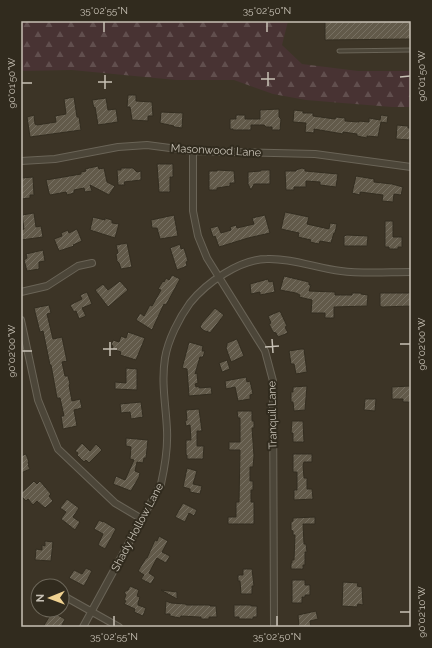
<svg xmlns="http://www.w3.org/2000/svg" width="432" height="648" font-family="Raleway,sans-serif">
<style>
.forest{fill:url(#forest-firs)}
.building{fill:url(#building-hatch);stroke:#332d20}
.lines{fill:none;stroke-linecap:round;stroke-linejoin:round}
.service-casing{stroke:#6a6457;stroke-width:5}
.minor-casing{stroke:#6a6457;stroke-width:8}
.service{stroke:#4c4639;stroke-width:3}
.minor{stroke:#4c4639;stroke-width:6}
.ticks{fill:none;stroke:#c7c1b5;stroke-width:1.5}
.labels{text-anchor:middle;stroke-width:4;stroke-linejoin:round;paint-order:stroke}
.street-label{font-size:11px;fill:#c7c1b5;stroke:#312b1e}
.neatline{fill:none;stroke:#c7c1b5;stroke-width:1.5}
.ticks-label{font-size:10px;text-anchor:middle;fill:#c7c1b5}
</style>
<defs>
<pattern id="forest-firs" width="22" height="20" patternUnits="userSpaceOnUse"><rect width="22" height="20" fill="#483333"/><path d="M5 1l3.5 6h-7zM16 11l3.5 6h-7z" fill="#614f4e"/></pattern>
<pattern id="building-hatch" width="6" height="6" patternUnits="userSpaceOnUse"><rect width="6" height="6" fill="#625a4a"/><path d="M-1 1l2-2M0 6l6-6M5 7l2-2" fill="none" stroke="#777062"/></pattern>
</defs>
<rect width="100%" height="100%" fill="#3c3426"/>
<path class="forest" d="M21 21H288L282 45 302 64 358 71H411V107H392L306 100 273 94 234 80H176L72 70 21 71Z"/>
<path class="building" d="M325 21H411V39L325 40Z
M128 95H136V101L152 102 153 116H148V121L132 120 130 107H127Z
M74 97 77 117H79L81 130 30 137 27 117 34 115 35 124 37 125 56 122 55 116 66 114 64 99Z
M106 98 108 110 116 109 118 122 98 125 95 107 94 108 92 100Z
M279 109V117L281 119 280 130H272V127H266L264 125H251V130H233V129H230V119H236V115H245V119H260V110Z
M294 110 303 111V113H313V116L335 119 336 117 345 118V121L359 122V121L369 122V118L380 120 381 115 388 116 387 123 381 122 378 137 367 136V138L357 136V134L343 132V134L314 129V133L305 132 306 123 293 122Z
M161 112 183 113 182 128 174 127V126L160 123Z
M397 125 408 126V128H411V140L396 139Z
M157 164H173V177H170V192H159Z
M98 166 99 169 104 168 107 182 115 186 109 195 90 185 92 191 85 192 84 188 74 190V193L67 195 66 192 50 195 49 193 46 180 81 174V172L86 171 85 169Z
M121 168H133L137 172 141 171V180L124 182 125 185H118L117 170H121Z
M302 168 305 169V171L338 174 336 187 320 185V182L306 181V187H294V190H286L285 171H296V170Z
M217 170 234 171 235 183H230V186L217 188V190H209V171H217Z
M261 170H270V184H254L251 190 248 184V172L261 171Z
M356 176 374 179V182L392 184 403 187 401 195 394 194 393 202 382 201 383 195 360 192V195L352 193Z
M33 177 34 195H30V198L21 199V178Z
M285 212 309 217 307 224 329 229 330 223 337 224 335 233H334L333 236 331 243 320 241 319 244 310 242 311 240 298 237 299 233 281 229Z
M34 213 36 227 41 226 43 237 21 240V230L24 229 22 215Z
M174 215 178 236 160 239 157 228H152L151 220Z
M265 215 270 233 248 238 219 247 215 236 213 237 210 228 218 226 221 233 231 230 230 227 236 225 237 228 254 224 252 218Z
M93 217 105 220V218L112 220V223L119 224 115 238 90 230Z
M385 221H393V237H402V247H398V249H389V247H385Z
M77 229 82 241 73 245 74 246 59 251 54 239 62 236 61 233 68 230 69 233Z
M347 235 368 236 367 246H344V236Z
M127 243 132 267 121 269 119 263 117 261 116 254 118 253 116 245Z
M180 244 181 249 184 248 188 261 186 262 187 266 177 270 170 248Z
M43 250 45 261 39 262V269L27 271 24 260 27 258 26 254Z
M172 275 180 279 166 305 164 304 152 330 136 320 140 313 144 316 150 305 152 306 161 290 158 289 163 281 164 282 166 278 169 280Z
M284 276 309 282V285H311L309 291 335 292V295H352V293H361V294L368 295 367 306 334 307V318H325V313H311L312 300 299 297 300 295 296 293 280 290Z
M268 279 269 282 273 281 275 292 260 295V292L251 294 250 284Z
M120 281 128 290 108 307 95 290 103 284 108 290Z
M87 292 92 304 82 308 86 316 79 319 76 311 74 312 70 305 82 299 80 295Z
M380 293H411V306L382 307 380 306Z
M49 305 51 313 47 314 53 339 62 337 67 361 62 362 65 376H68L70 384 69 385 72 401 80 399 82 408 74 410 77 426 63 429 61 416H64L60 398H57L51 365H50L43 331 40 332 34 308Z
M215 308 224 315 210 333 207 331V332L203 330 200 327 202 323Z
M280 311 287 326 285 327 288 333 278 337 276 333 273 332 269 324 271 323 268 316Z
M128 332 145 338 136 360 120 355 121 352 112 349 113 346 111 345 113 340 119 342 121 336 126 338Z
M237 339 244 356 231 362 226 348 227 345V343Z
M189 342 203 346 202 351H205L203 357H200L195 374 197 373 198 383 195 384 196 387 199 386V388L211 387 212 394 189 396 187 369 182 368Z
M301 349H304L307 372 296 374 294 364H291L289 351Z
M227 360 230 369 222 372 219 363Z
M126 368 137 369V390L115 389V382L126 383Z
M246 377 247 382 250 381 253 394 250 395V399L238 401 235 387 226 389 225 381Z
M307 386 305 410 294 411 293 402H291V392H293V387Z
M410 386 411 402H403V399H392V387Z
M365 399H376L375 411 364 410Z
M141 402 143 417 131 419 130 412 121 413 120 404Z
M199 409 202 431H197V446H204L203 459H187V455H186V440H191L190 425 186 426 185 421 187 420 186 410Z
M237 411H252V421H254V428H252L254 456 253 467H250V481H253V490H251V502H254V524H228V517H236V502H239L240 450H229V442H240V418H238Z
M292 421H303L304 442H293V433H291Z
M126 438 148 440 146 458H144L143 463 137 462 135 471 140 473 139 477 131 491 113 484 116 476 125 480 134 460 130 459 131 447 126 446Z
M82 443 90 451 96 444 102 450 89 463 86 460 84 462 77 455 78 453 75 451Z
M26 454 29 462H28L29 465H28L30 469 21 473V456Z
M293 454H312V462H304L303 465 304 478H307V489H312L313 499 294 500V490H297V472H293Z
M187 468 197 471 193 484 202 486 200 494 190 492V489L183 487Z
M34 481 37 484 40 481 51 494 49 496 53 501 45 508 37 501 33 505 28 499 26 501 21 496V493Z
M67 499 79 508 73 517 80 522 75 530 61 519 66 512 60 508Z
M183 503 197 510 194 516 189 513 185 522 175 517Z
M315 517V524H303L304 544H306L307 552H305V565H303V569H291V563H292V560H294L295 535H293V531L291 530V522L293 521V518Z
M99 520 103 522V521L116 529 105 549 98 545 103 534 94 529Z
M159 536 168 541 162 552 170 556 166 563 157 558 149 573 155 577 151 584 141 579 144 575 138 571 146 558H147L155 540 157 541Z
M45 541 53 542 51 561 35 560 36 549 42 550V545L45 546Z
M86 568 92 571 84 586 69 578 74 570 82 574Z
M243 569H252L254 586H252V594H241L240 581H238V575H243Z
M292 580H305V585H310V595H305V597H302V603H292Z
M343 582 358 583 357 586 362 587 363 605 358 604 357 607 342 606Z
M130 586 139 590 137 596 140 597 138 603V605L146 608 143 616 134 612 135 609 124 604 126 601 124 600 126 595 124 592 128 590Z
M161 590 177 592V599Z
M166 601 171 603 186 604V605H210V606H216L217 617H209V619H201V617H199L181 616 180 618 170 616V614H165Z
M234 605H251V606H257V617H253V619H239V617H234Z
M316 611 318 619 310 621 311 627H299L298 615Z
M52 612 65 619 61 627H43Z"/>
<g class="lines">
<g class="service-casing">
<path id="service" d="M339 51 411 50"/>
</g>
<g class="minor-casing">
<path id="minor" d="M193 151V211L198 236 207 258 265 351 273 381 274 627
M21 161 55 159 118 147 147 145 193 151 315 154 411 167
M21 292 47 286 78 266 92 263
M21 320 38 400 58 449 115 503 142 519
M62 595 119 627
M83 627 161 484C165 466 168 449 167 430 166 406 161 383 165 358 168 340 179 318 190 303 206 283 240 259 267 259 292 258 316 268 341 271 362 274 389 272 411 272"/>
</g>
<use href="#service" class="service"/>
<use href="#minor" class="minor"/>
</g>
<path class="ticks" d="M104 22V32M267 22V32M268 72V86M105 75V89M400 77 410 76M261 79H275M98 82H112M22 83H32M272 339 273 353M110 342V356M400 344H410M265 347 279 346M103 349H117M22 351H32M400 612H410M114 616V626M277 616V626"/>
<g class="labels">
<g class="street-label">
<text transform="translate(216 150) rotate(3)" y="4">Masonwood Lane</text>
<text transform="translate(272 415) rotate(-91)" y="4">Tranquil Lane</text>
<text transform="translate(137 527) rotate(-62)" y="4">Shady Hollow Lane</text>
</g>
</g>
<rect width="432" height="648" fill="none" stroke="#312b1e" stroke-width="44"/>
<g transform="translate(50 598) rotate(269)"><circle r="19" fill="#312b1e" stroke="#6d675a"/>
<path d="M0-3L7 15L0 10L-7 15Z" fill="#f0d291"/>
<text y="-6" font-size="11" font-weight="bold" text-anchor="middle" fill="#c7c1b5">N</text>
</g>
<rect x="22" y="22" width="388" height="604" class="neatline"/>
<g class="ticks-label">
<text x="104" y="14">35°02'55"N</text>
<text x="267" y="14">35°02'50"N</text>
<text transform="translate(421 76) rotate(-90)" y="4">90°01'50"W</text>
<text transform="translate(11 83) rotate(-90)" y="4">90°01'50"W</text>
<text transform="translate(421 344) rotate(-90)" y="4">90°02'00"W</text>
<text transform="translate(11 351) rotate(-90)" y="4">90°02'00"W</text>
<text transform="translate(421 612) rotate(-90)" y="4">90°02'10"W</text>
<text x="114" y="640">35°02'55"N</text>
<text x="277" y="640">35°02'50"N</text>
</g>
</svg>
